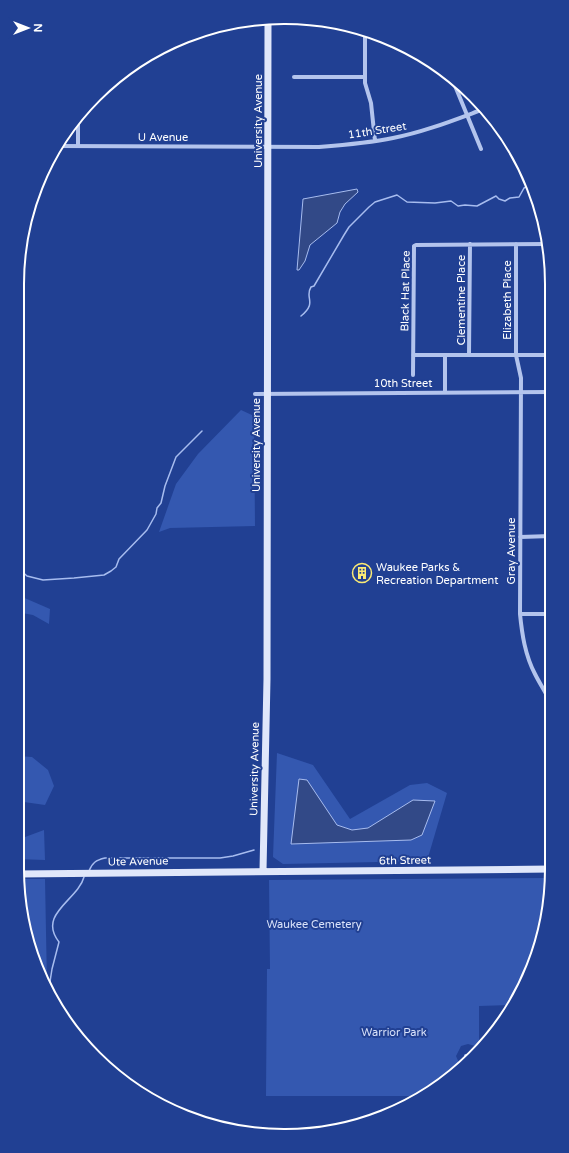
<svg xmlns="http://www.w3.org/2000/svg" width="569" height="1153" font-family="'Varela Round',sans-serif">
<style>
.green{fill:#3458b0}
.water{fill:#324987;stroke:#a7bcef}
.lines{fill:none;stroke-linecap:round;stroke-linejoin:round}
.stream{stroke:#a7bcef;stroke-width:1.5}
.street{stroke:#b3c4ed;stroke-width:4}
.secondary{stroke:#e0e7fa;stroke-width:7}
.labels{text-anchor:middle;stroke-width:4;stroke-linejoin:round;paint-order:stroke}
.street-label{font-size:11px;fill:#fff;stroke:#214093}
.poi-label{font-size:11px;fill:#fff;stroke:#214093;text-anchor:start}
.park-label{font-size:11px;fill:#d9e2fa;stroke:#214093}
.rim{fill:none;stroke:#fff;stroke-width:2}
</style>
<rect width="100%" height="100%" fill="#214093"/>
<path class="green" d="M241 410 254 416 255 526 170 528 159 532 176 484 198 454Z
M17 592 20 596 50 609 49 624 33 615 17 612Z
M277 753 313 765 350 819 410 785 427 783 447 793 427 861 283 864 273 857Z
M17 756 32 757 48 770 54 786 45 805 17 801Z
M44 830 45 860 17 859V840Z
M547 878V912L543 938 525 987 511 1005 479 1006V1047L468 1044 461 1046 456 1056 459 1063 462 1066 420 1096H266L267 969H270L269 880Z
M19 879H45L47 985 31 955Z"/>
<path class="water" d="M357 189 358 192 345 204 340 212 337 223 310 245 305 261 299 270H297L303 199Z
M299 779 307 780 337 825 352 830 368 828 413 800 435 801 422 835 411 840 291 844Z"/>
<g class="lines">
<path class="stream" d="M301 316C318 302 304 298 311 287L314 286 344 235 349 227 369 207 375 202 397 195 407 202 435 203 451 201 458 206 465 205 477 206 496 196 499 199 505 201 510 198 519 197 524 188 532 184
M17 567 27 576 43 580 74 578 104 575 111 571 116 567 119 559 147 530 156 514 157 508 161 503 165 486 176 457 202 431
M89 871C92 863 96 860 105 858H220L233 856 254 850
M49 988 52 969 59 942C37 914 78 900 84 877"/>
<path class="street" d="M365 30V83L371 103 375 141
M451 76 481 149
M294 77H365
M78 116V146
M57 146 319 147C344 145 369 143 393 138 424 132 454 120 484 109
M516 244V355L521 378 520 614C522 634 525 655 535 674 540 684 546 693 551 703
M413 355H550
M469 355 470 244
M413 375 414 246 416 245 548 244
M445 392V356
M255 394 550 392
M520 537 551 536
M520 614H551
M466 1056H475"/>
<path class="secondary" d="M263 871 267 679 268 19
M18 874 551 869"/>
</g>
<defs>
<g id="building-ring" transform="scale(1)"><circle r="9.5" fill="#214093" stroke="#faea75" stroke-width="1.5"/><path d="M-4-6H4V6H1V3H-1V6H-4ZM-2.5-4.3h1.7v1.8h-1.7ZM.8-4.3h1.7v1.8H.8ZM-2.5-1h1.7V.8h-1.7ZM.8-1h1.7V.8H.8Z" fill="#faea75"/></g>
</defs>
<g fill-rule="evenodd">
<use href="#building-ring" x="362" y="573"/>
</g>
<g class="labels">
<g class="street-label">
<text transform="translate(258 121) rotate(-90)" y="4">University Avenue</text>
<text transform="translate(377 130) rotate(-9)" y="4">11th Street</text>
<text x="163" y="141">U Avenue</text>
<text transform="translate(405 291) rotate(-89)" y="4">Black Hat Place</text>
<text transform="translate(461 300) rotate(-90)" y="4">Clementine Place</text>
<text transform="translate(507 300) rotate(-90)" y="4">Elizabeth Place</text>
<text x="403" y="387">10th Street</text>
<text transform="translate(256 445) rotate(-90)" y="4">University Avenue</text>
<text transform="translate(511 551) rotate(-90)" y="4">Gray Avenue</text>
<text transform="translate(254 769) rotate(-89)" y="4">University Avenue</text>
<text transform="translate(405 860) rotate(-1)" y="4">6th Street</text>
<text transform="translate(138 861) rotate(-1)" y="4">Ute Avenue</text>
</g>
<g class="poi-label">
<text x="376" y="571">Waukee Parks &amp;<tspan x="376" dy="13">Recreation Department</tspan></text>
</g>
<g class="park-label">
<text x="314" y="928">Waukee Cemetery</text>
<text x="394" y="1036">Warrior Park</text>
</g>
</g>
<path d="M0 0H569V1153H0ZM284 24H285A260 260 0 0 1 545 284V869A260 260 0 0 1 285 1129H284A260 260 0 0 1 24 869V284A260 260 0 0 1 284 24Z" fill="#214093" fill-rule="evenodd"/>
<path class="rim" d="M284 24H285A260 260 0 0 1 545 284V869A260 260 0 0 1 285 1129H284A260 260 0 0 1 24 869V284A260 260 0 0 1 284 24Z"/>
<g transform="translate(28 28) rotate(90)" stroke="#214093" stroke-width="3" paint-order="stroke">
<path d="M0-3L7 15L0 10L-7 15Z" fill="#ffffff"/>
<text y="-6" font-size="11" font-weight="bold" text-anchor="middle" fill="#ffffff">N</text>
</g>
</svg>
